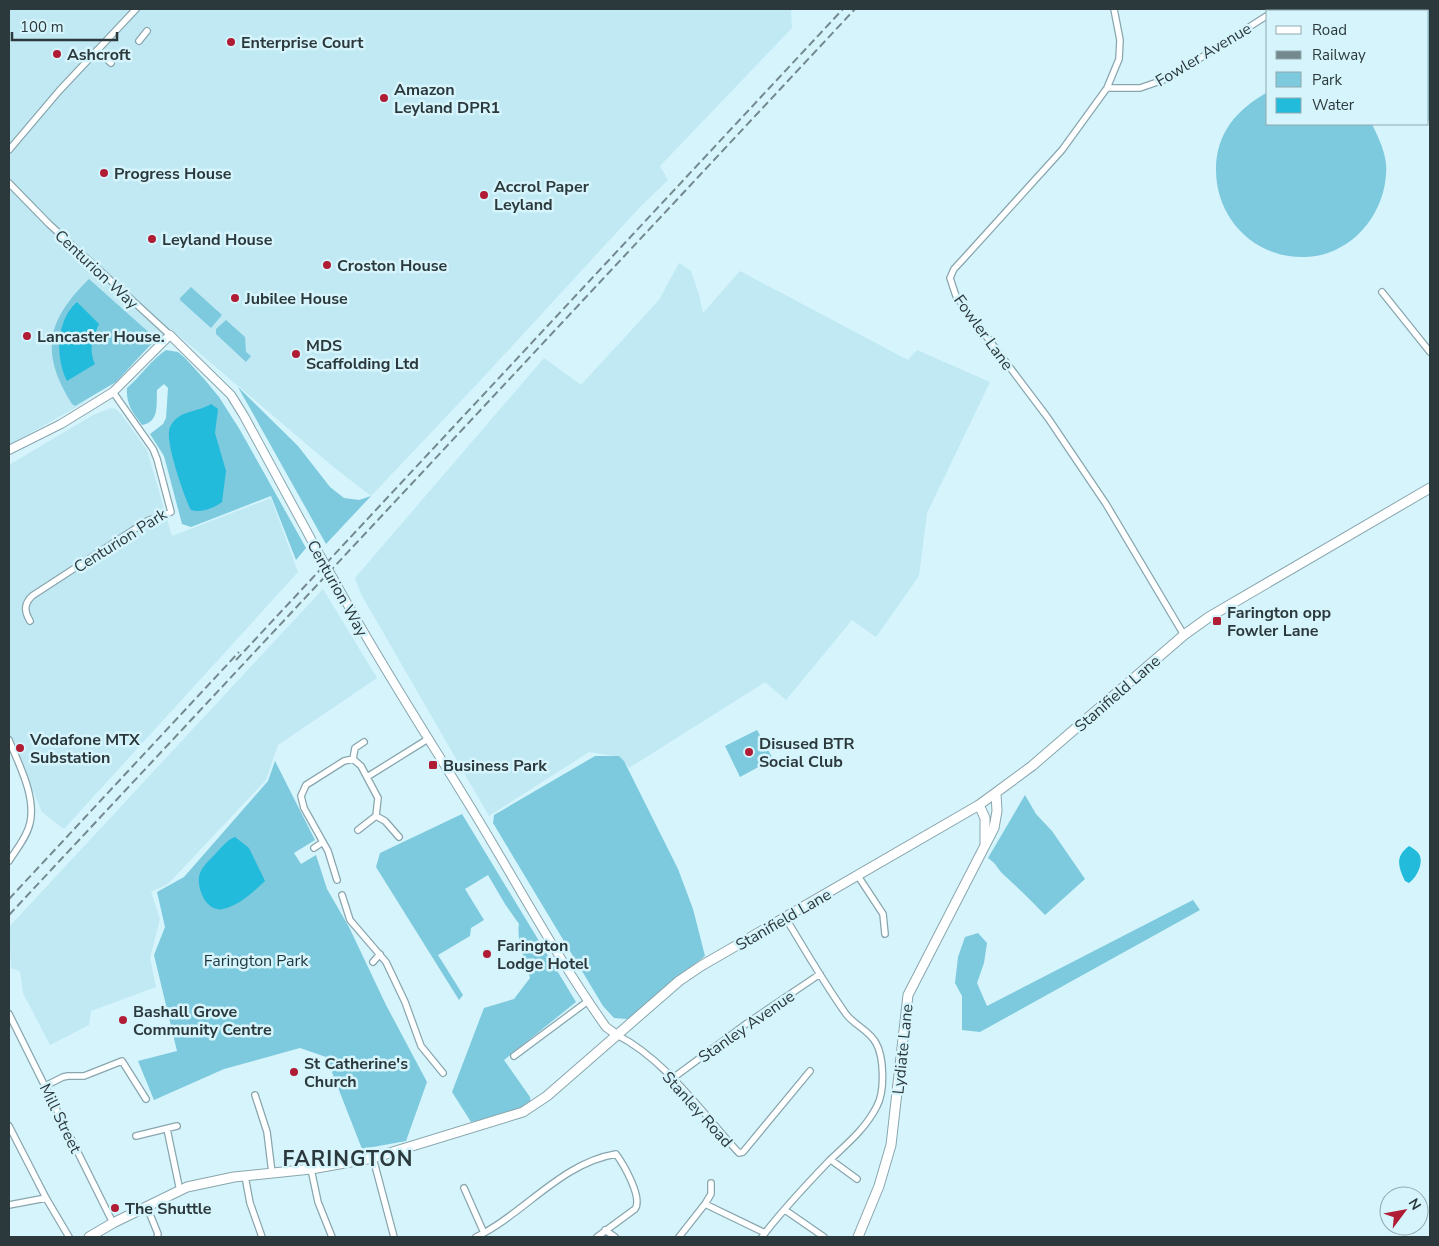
<svg xmlns="http://www.w3.org/2000/svg" width="1439" height="1246" font-family="'Nunito Sans',sans-serif">
<style>
.built{fill:#c0e9f4}
.green{fill:#7dc9dd}
.water{fill:#22bbdb}
.lines{fill:none;stroke-linecap:round;stroke-linejoin:round}
.minor-casing{stroke:#89a6ae;stroke-width:8}
.tertiary-casing{stroke:#89a6ae;stroke-width:10}
.secondary-casing{stroke:#89a6ae;stroke-width:11}
.primary-casing{stroke:#89a6ae;stroke-width:11}
.minor{stroke:#fff;stroke-width:5.5}
.tertiary{stroke:#fff;stroke-width:8}
.secondary{stroke:#fff;stroke-width:9}
.primary{stroke:#fff;stroke-width:9}
.rail{stroke:#74898e;stroke-width:2;stroke-dasharray:8 4;stroke-linecap:butt}
.tertiary-bridge-casing{stroke:#89a6ae;stroke-width:10;stroke-linecap:butt}
.tertiary-bridge{stroke:#fff;stroke-width:8}
.poi-dot{fill:#b01c33;stroke:#d5f4fc;stroke-width:2}
.labels{text-anchor:middle;stroke-width:5;stroke-linejoin:round;paint-order:stroke}
.poi-label{font-size:16px;font-weight:bold;fill:#2c393c;stroke:#d5f4fc;text-anchor:start}
.street-label{font-size:16px;fill:#2c393c;stroke:#d5f4fc}
.park-label{font-size:16px;fill:#1f363c;stroke:#d5f4fc}
.district-label{font-size:21px;font-weight:bold;letter-spacing:1px;fill:#2c393c;stroke:#d5f4fc}
</style>
<rect width="100%" height="100%" fill="#d5f4fc"/>
<path class="built" d="M9 9H791L792 28 660 166 668 180 641 206 478 383 371 496 331 465 171 329 82 404 9 445Z
M679 263 691 271 699 295 703 313 740 271 908 360 917 350 990 382 927 513 919 576 876 637 852 620 786 700 765 682 629 768 620 757 589 752 489 816 361 594 355 578 544 358 581 385 659 300Z
M111 408 116 409 121 414 147 450 172 536 271 498 298 572 64 829 42 812 9 734V465L93 415Z
M323 589 377 678 278 745 266 780 168 884 151 892 160 919 150 958 156 987 91 1011 89 1025 50 1045 23 993 20 971 11 968 9 927Z"/>
<path class="green" d="M1416 9H1430V122L1428 120V11H1414Z
M1268 92V124H1372C1379 139 1388 156 1386 174 1384 211 1358 246 1321 255 1265 267 1216 225 1216 170 1216 133 1237 109 1268 92Z
M89 279 153 336V342L116 382 75 406 72 404C40 353 46 321 89 279Z
M191 287 222 315 211 328 180 300V298Z
M226 320 245 337 246 352 251 356 246 362 216 334V329Z
M166 350 178 352 185 358 205 380 219 397 240 430 306 548 296 560 271 496 191 527 182 524 164 456 150 434 163 424 166 418 168 388 164 384 157 390C156 404 160 422 142 425 132 412 126 404 127 388 141 376 151 360 166 350Z
M238 387 298 446 330 487 344 498 359 500 371 496 326 544Z
M757 730 773 759 740 777 725 746Z
M595 756H619L624 761 678 869 693 909 705 956 633 1015 627 1019 614 1018 603 1006 493 823 494 815Z
M275 761 315 840 294 853 301 864 316 855 327 889 349 927 386 1005 427 1082 406 1141 362 1149 326 1057 300 1048 224 1069 154 1100 138 1061 177 1051 154 955 165 927 157 892 184 877 268 781Z
M1025 795 1036 814 1052 831 1085 879 1045 915C1032 901 1018 888 1004 875 997 869 998 865 988 858Z
M462 814 576 1002 504 1060 530 1097 531 1105 497 1116 471 1122 452 1092 484 1008 514 999 530 978C526 961 516 941 519 924L505 904 488 875 465 889 484 920 471 928 470 936 438 955 463 995 459 1000 376 867 380 853Z
M1193 900 1200 910 980 1032 962 1030V996L955 983 958 957 965 937 978 933 987 943 984 963 977 983 987 1006Z"/>
<path class="water" d="M77 302 99 324C93 338 88 349 95 364L67 381C55 358 56 320 77 302Z
M211 404 218 409 215 433 226 471 222 502C214 508 202 513 191 510 184 497 167 446 169 432 169 428 171 424 174 421 184 410 198 412 211 404Z
M235 837 249 848 265 881C253 892 240 905 223 909 206 913 195 886 200 873 203 865 212 858 217 852 223 846 227 840 235 837Z
M1409 846C1413 848 1417 851 1419 854 1424 863 1417 877 1409 883L1405 881C1398 867 1395 856 1409 846Z"/>
<g class="lines">
<g class="minor-casing">
<path id="minor" d="M1114 9 1120 40 1119 59 1107 88 1062 150 966 256 954 269 950 278 956 296 1048 418 1106 504 1184 635
M1273 11 1277 9
M139 41 147 31
M97 50 111 63
M1107 88H1140L1169 78 1268 15
M9 150 59 91 136 9
M9 183 49 224 170 335
M1382 292 1430 352
M30 621C24 611 24 604 32 596L147 521 171 512 157 459 153 449 113 392
M9 740C19 765 36 796 30 823 27 837 16 850 9 861
M353 759 355 748 364 742
M367 777 428 739
M376 816 385 821 399 837
M314 848 323 842
M858 876 883 914 885 934
M337 880 328 851 304 808 301 796 306 785 344 761 353 759 361 766 378 798 376 816 358 830
M342 895 350 920 386 962 405 1002 421 1046 443 1073
M373 962 380 954
M9 1014 113 1223
M617 1035C665 1059 703 1114 739 1153L743 1152 810 1071
M514 1056 588 1001
M673 1078 746 1024 820 974
M45 1086 63 1077 68 1076H84L122 1061 146 1099
M255 1095 267 1132 272 1173
M9 1126 46 1198 69 1237
M167 1129 180 1191
M136 1136 177 1126
M373 1158 394 1237
M831 1160 857 1179
M311 1169 318 1202 332 1237
M245 1176 250 1203 262 1237
M464 1188 484 1233
M705 1204 711 1194V1183
M9 1205 46 1198
M147 1207 158 1234 157 1237
M785 1210 824 1237
M605 1230 615 1237
M476 1237C524 1214 561 1163 616 1154 624 1165 643 1198 635 1209L597 1237
M679 1237 705 1204 765 1233
M762 1237C782 1210 807 1184 830 1160 848 1143 866 1128 877 1106 885 1091 884 1057 876 1043 869 1030 854 1025 846 1014 824 983 805 950 785 917"/>
</g>
<g class="tertiary-casing">
<path id="tertiary" d="M9 450 61 424 113 392 170 335 231 395 244 416 318 552
M334 580C377 659 426 734 473 811 517 883 557 958 606 1027L617 1035"/>
</g>
<g class="secondary-casing">
<path id="secondary" d="M89 1237 113 1223 187 1187 234 1177 311 1169 373 1158 523 1112 547 1096 679 981 701 966 979 805"/>
</g>
<g class="primary-casing">
<path id="primary" d="M985 844V818L979 805 1032 766 1184 635 1209 617 1430 488
M858 1237 879 1186 891 1145 908 995 994 828 997 811 996 794"/>
</g>
<use href="#minor" class="minor"/>
<use href="#tertiary" class="tertiary"/>
<use href="#secondary" class="secondary"/>
<use href="#primary" class="primary"/>
<path class="rail" d="M236 660 843 9
M9 899 239 652
M9 915 855 9"/>
<g class="tertiary-bridge-casing">
<path id="tertiary-bridge" d="M318 552 334 580"/>
</g>
<use href="#tertiary-bridge" class="tertiary-bridge"/>
</g>
<g class="poi-dot">
<circle cx="231" cy="42" r="5"/>
<circle cx="57" cy="54" r="5"/>
<circle cx="384" cy="98" r="5"/>
<circle cx="104" cy="173" r="5"/>
<circle cx="484" cy="195" r="5"/>
<circle cx="152" cy="239" r="5"/>
<circle cx="327" cy="265" r="5"/>
<circle cx="235" cy="298" r="5"/>
<circle cx="27" cy="336" r="5"/>
<circle cx="296" cy="354" r="5"/>
<rect x="1212" y="616" width="10" height="10" rx="2.5"/>
<circle cx="20" cy="748" r="5"/>
<circle cx="749" cy="752" r="5"/>
<rect x="428" y="760" width="10" height="10" rx="2.5"/>
<circle cx="487" cy="954" r="5"/>
<circle cx="123" cy="1020" r="5"/>
<circle cx="294" cy="1072" r="5"/>
<circle cx="115" cy="1208" r="5"/>
</g>
<g class="labels">
<g class="poi-label">
<text x="241" y="48">Enterprise Court</text>
<text x="67" y="60">Ashcroft</text>
<text x="394" y="95">Amazon<tspan x="394" dy="18">Leyland DPR1</tspan></text>
<text x="114" y="179">Progress House</text>
<text x="494" y="192">Accrol Paper<tspan x="494" dy="18">Leyland</tspan></text>
<text x="162" y="245">Leyland House</text>
<text x="337" y="271">Croston House</text>
<text x="245" y="304">Jubilee House</text>
<text x="37" y="342">Lancaster House.</text>
<text x="306" y="351">MDS<tspan x="306" dy="18">Scaffolding Ltd</tspan></text>
<text x="1227" y="618">Farington opp<tspan x="1227" dy="18">Fowler Lane</tspan></text>
<text x="30" y="745">Vodafone MTX<tspan x="30" dy="18">Substation</tspan></text>
<text x="759" y="749">Disused BTR<tspan x="759" dy="18">Social Club</tspan></text>
<text x="443" y="771">Business Park</text>
<text x="497" y="951">Farington<tspan x="497" dy="18">Lodge Hotel</tspan></text>
<text x="133" y="1017">Bashall Grove<tspan x="133" dy="18">Community Centre</tspan></text>
<text x="304" y="1069">St Catherine's<tspan x="304" dy="18">Church</tspan></text>
<text x="125" y="1214">The Shuttle</text>
</g>
<g class="street-label">
<text transform="translate(1203 54) rotate(-31)" y="6">Fowler Avenue</text>
<text transform="translate(97 269) rotate(43)" y="6">Centurion Way</text>
<text transform="translate(984 332) rotate(54)" y="6">Fowler Lane</text>
<text transform="translate(120 540) rotate(-32)" y="6">Centurion Park</text>
<text transform="translate(338 588) rotate(61)" y="6">Centurion Way</text>
<text transform="translate(1117 693) rotate(-41)" y="6">Stanifield Lane</text>
<text transform="translate(783 919) rotate(-30)" y="6">Stanifield Lane</text>
<text transform="translate(746 1026) rotate(-35)" y="6">Stanley Avenue</text>
<text transform="translate(902 1049) rotate(-84)" y="6">Lydiate Lane</text>
<text transform="translate(698 1109) rotate(48)" y="6">Stanley Road</text>
<text transform="translate(61 1118) rotate(64)" y="6">Mill Street</text>
</g>
<g class="park-label">
<text x="256" y="966">Farington Park</text>
</g>
<g class="district-label">
<text x="348" y="1166">FARINGTON</text>
</g>
</g>
<rect width="1439" height="1246" fill="none" stroke="#2c393c" stroke-width="20"/>
<rect x="1266" y="10" width="162" height="115" fill="#d5f4fc" stroke="#91a9af"/>
<rect x="1276" y="26" width="25" height="8" fill="#ffffff" stroke="#91a9af"/>
<text x="1312" y="35" font-size="15" fill="#2c393c">Road</text>
<rect x="1276" y="51" width="25" height="8" fill="#74898e" stroke="#91a9af"/>
<text x="1312" y="60" font-size="15" fill="#2c393c">Railway</text>
<rect x="1276" y="72" width="25" height="15" fill="#7dc9dd" stroke="#91a9af"/>
<text x="1312" y="85" font-size="15" fill="#2c393c">Park</text>
<rect x="1276" y="98" width="25" height="15" fill="#22bbdb" stroke="#91a9af"/>
<text x="1312" y="110" font-size="15" fill="#2c393c">Water</text>
<g transform="translate(1404 1211) rotate(58)"><circle r="24" fill="#d5f4fc" stroke="#91a9af"/>
<path d="M0-4L9 19L0 12L-9 19Z" fill="#b01c33"/>
<text y="-8" font-size="14" font-weight="bold" text-anchor="middle" fill="#2c393c">N</text>
</g>
<path d="M12 32v8h105v-8" fill="none" stroke="#2c393c" stroke-width="2.5"/>
<text x="20" y="32" font-size="15" fill="#2c393c" stroke="#d5f4fc" stroke-width="4" paint-order="stroke">100 m</text>
</svg>
